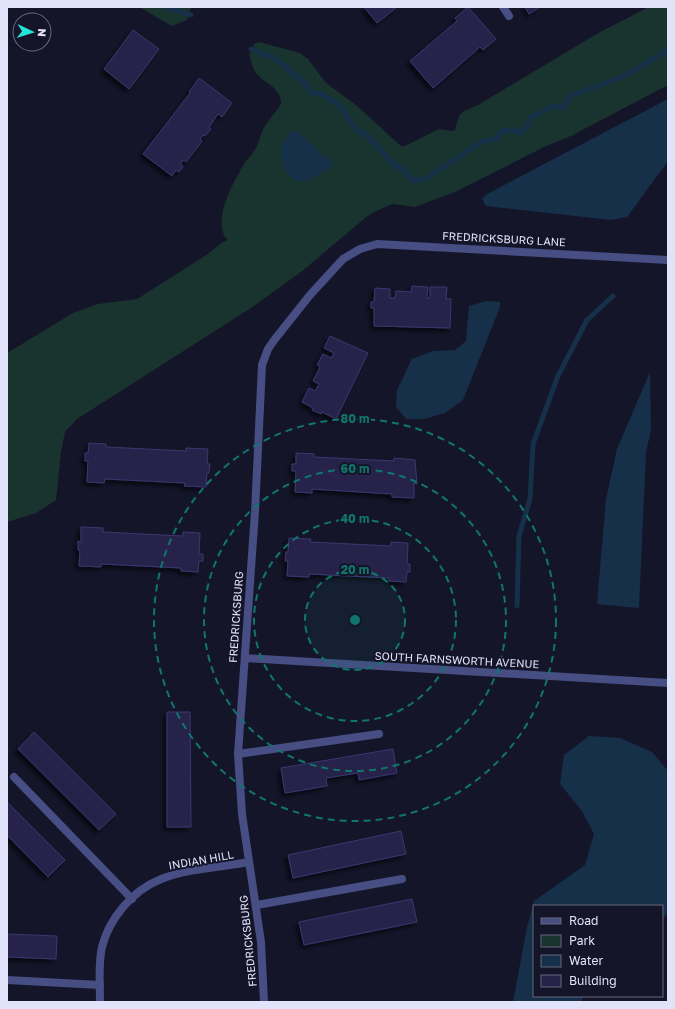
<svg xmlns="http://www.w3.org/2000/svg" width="675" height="1009" font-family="'Golos Text',sans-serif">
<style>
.green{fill:#19332e}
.water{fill:#153048}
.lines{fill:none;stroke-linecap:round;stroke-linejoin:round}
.stream{stroke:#153048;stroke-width:5}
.building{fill:#252348;stroke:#3a3871;filter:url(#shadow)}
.lane{stroke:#464e83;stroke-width:8}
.street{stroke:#464e83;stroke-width:8}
.ring{fill:none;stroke:#0f766e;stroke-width:2;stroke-dasharray:7 5}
.labels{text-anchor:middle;stroke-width:4;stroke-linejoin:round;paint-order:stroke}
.street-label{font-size:11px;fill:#e1e3fb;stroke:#15152a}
.centre{fill:#0f766e;stroke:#15152a;stroke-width:2}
.ring-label{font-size:12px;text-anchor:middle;font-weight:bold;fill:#0f766e;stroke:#15152a;stroke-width:4;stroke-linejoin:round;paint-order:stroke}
</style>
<defs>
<filter id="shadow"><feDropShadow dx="-3.5" dy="3.5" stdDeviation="2" flood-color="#0009"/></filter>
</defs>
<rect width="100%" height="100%" fill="#15152a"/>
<path class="green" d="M139 7H191L187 20 172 26Z
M649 7H668V85L571 136 544 147 457 191 415 207 392 204 370 214 301 272 251 308 77 419 65 432 61 452 56 500 36 513 7 522V353L73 313 98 304 137 299 208 254 221 243 228 240C210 223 234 181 244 164 248 158 254 153 257 146 260 140 261 132 265 126 270 119 276 111 281 104 282 88 264 83 256 73 252 68 251 60 249 55L254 44 259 42 300 53 308 59 326 83 356 105 401 146H405L439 129 452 131 455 130 459 116 464 111 478 105 600 32Z"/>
<path class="water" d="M668 99V161L627 217 611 220 486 206 482 199 487 194Z
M290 132H299L322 155 331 159 333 165 330 168C322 172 314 179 305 181 288 185 278 159 282 145 283 141 288 136 290 132Z
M487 301 500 302V307L463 400 445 413 424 419H406L396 407 397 390 412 359 433 351 455 350 466 341 469 306Z
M650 372 651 430 646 452 639 608 597 604 606 499 617 449Z
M589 736 620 738 652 752 668 771V913L662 919V906H534V996H583L582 1002H513L527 927 534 901 585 865 594 834 582 811 560 784 564 755Z"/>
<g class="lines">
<path class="stream" d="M164 7 191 15
M251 49 276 59 308 86 312 93 322 94 343 108 351 123 358 131 367 135 393 164 403 170 413 181 425 179 482 142 498 138 501 131 514 130 520 133 527 127 530 118 553 106 563 108 570 96 625 76 668 50
M517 606 519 536 530 499 533 444 558 376 587 320 613 296"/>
</g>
<path class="building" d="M364 7H397L377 23Z
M468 7 496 39 483 50 480 47 433 88 410 61 457 21 455 18Z
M525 7H540L529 14Z
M133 30 159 49 129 89 104 69Z
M199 78 232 103 222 117 218 114 209 127 211 129 205 136 203 135 200 139 202 141 186 162 184 160 180 164 183 166 179 172 176 170 172 176 143 154 190 93 189 92Z
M412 286 428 287 427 298H430V287H447L446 299H451L450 328 374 326V308H371V302H374L375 288 390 289V298H395L396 291 411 292Z
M330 336 368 353 336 419 322 412 321 414 312 410 313 408 302 402 309 388 315 391 319 384 313 381 320 367 317 365 323 354 331 358 334 353 324 348Z
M89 443 106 444V447L186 451V448L208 449 207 464H210L209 473H207L206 487 184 486 185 483 105 479 104 483 87 482 88 461H85V453H88Z
M296 453 314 454V457L394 461V458L415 460 417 484 414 483V498L392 497V494L312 489V493L295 492 296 471H292V464H296Z
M81 527 103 528V532L183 536V532L200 533 199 554H203V561H199L198 572 181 571V568L101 564V567L79 566 80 551 78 550V541L81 542Z
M289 538 311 539 310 542 391 546V542L408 543 407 564H410V572H407L406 582 389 581V578L309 574V577L287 576 288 561H285L286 552H288Z
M167 712H190L191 827H167Z
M34 732 116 814 99 830 18 749Z
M393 749 397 773 359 780 358 773 326 778 327 786 285 793 281 768Z
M7 802 65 860 48 877 7 835Z
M401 831 406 854 293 878 288 855Z
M412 899 417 922 304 945 299 922Z
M7 934 57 936 56 959 7 957Z"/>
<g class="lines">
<path class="lane" d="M503 7 509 16
M238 754 379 734
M14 777 132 899
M257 905 402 879
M7 980 100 985"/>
<path class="street" d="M245 658 668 683
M100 1002C100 984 98 964 102 947 109 919 132 891 159 880 184 869 222 867 249 862
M264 1002 261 942 242 814 238 754 255 512 262 365 268 349 275 339 310 295 343 259 360 249 377 244 668 260"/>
</g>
<circle cx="355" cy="620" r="50" fill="#0f766e" fill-opacity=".12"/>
<g class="ring">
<circle cx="355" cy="620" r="50"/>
<circle cx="355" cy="620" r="101"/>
<circle cx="355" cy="620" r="151"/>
<circle cx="355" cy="620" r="201"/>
</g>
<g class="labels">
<g class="street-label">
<text transform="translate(504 239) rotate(3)" y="4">FREDRICKSBURG LANE</text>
<text transform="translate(236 617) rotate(-86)" y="4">FREDRICKSBURG</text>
<text transform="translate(457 660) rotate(3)" y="4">SOUTH FARNSWORTH AVENUE</text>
<text transform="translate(201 860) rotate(-10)" y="4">INDIAN HILL</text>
<text transform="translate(248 941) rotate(-96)" y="4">FREDRICKSBURG</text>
</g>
</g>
<circle cx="355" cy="620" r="6" class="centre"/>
<g class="ring-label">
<text x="355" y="423">80 m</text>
<text x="355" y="473">60 m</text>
<text x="355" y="523">40 m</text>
<text x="355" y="574">20 m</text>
</g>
<rect width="675" height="1009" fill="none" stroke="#e1e3fb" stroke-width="16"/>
<rect x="533" y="905" width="130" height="92" fill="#15152a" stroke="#67677e"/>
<rect x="541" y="918" width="20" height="6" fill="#464e83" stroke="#67677e"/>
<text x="569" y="925" font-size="12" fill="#e1e3fb">Road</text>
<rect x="541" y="935" width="20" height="12" fill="#19332e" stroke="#67677e"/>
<text x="569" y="945" font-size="12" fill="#e1e3fb">Park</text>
<rect x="541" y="955" width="20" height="12" fill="#153048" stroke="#67677e"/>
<text x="569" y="965" font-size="12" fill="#e1e3fb">Water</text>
<rect x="541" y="975" width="20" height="12" fill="#252348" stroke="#67677e"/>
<text x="569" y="985" font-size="12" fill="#e1e3fb">Building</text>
<g transform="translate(32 32) rotate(94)"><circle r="19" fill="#15152a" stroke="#67677e"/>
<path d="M0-3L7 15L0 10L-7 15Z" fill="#25e3d7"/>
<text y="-6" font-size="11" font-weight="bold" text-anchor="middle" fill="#e1e3fb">N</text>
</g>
</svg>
